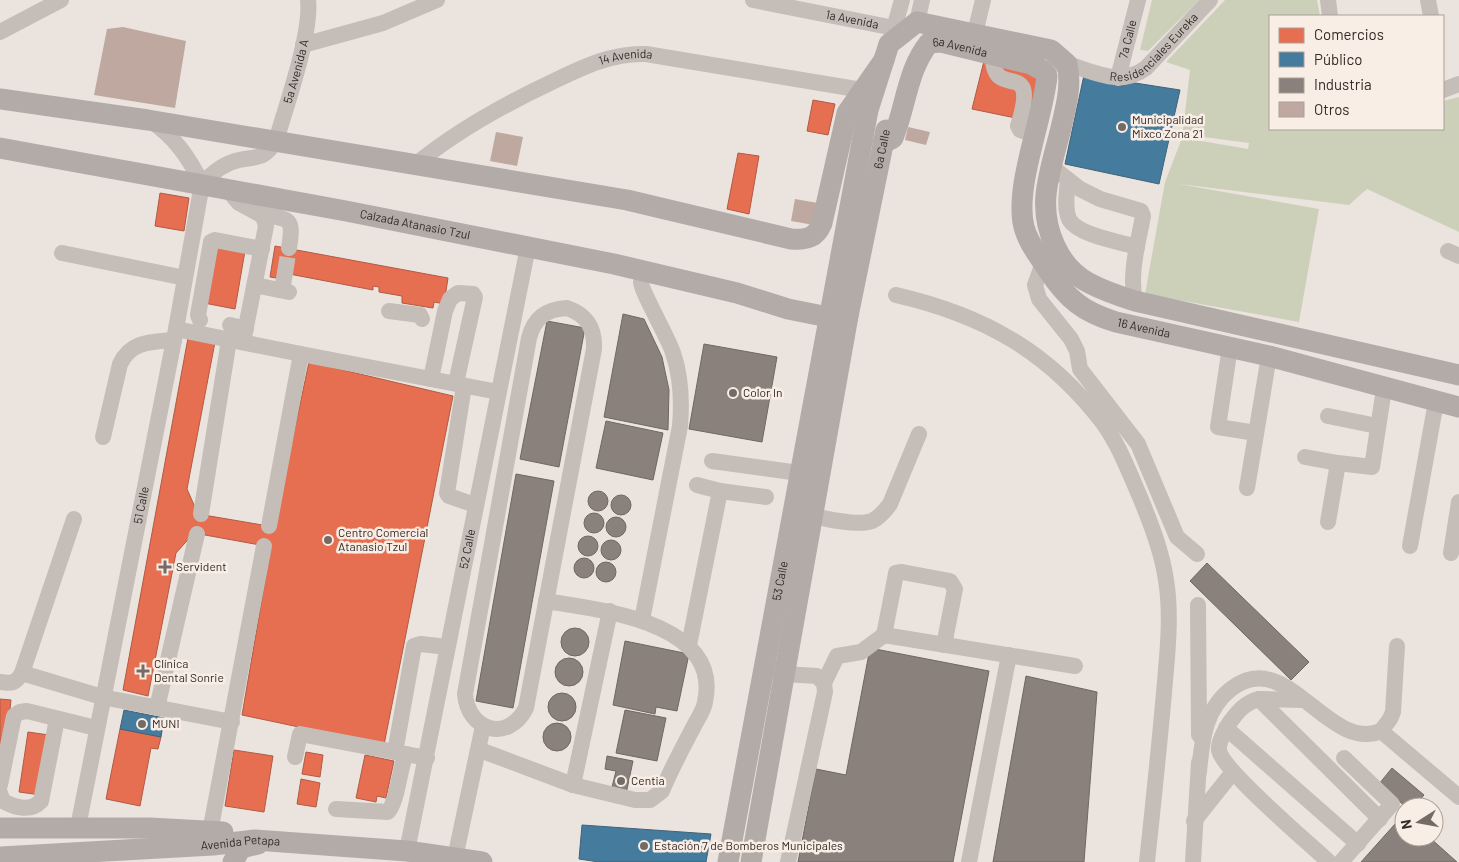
<svg xmlns="http://www.w3.org/2000/svg" width="1459" height="862" font-family="Barlow,sans-serif">
<style>
.green{fill:#cdd0b9;fill-rule:evenodd}
.shops{fill:#e76f51;stroke:#b15a44}
.public{fill:#457b9d;stroke:#40637a}
.industry{fill:#8a817c;stroke:#706762}
.building{fill:#bea8a0}
.lines{fill:none;stroke-linecap:round;stroke-linejoin:round}
.minor-tunnel{stroke:#c6bfb9;stroke-width:16;stroke-dasharray:16 8;stroke-linecap:butt}
.minor{stroke:#c4bdb8;stroke-width:16}
.major{stroke:#b3aba7;stroke-width:21}
.poi-dot{fill:#746b67;stroke:#f8eee5;stroke-width:2}
.labels{text-anchor:middle;stroke-width:5;stroke-linejoin:round;paint-order:stroke}
.street-label{font-size:12px;fill:#342a27;stroke:#f8eee5}
.poi-label{font-size:12px;fill:#342a27;stroke:#f8eee5;text-anchor:start}
</style>
<rect width="100%" height="100%" fill="#ebe4de"/>
<path class="green" d="M1152 0H1199L1148 51 1140 50Z
M1225 0H1317L1320 16H1270V129H1443V101L1459 97V232L1367 189 1349 205 1179 184 1319 209 1299 322 1145 294 1165 182 1182 138 1190 70 1166 62ZM1196 136 1249 143 1248 149 1184 138Z"/>
<path class="shops" d="M985 57 1041 77 1030 121 972 109Z
M813 100 835 104 828 135 807 131Z
M738 153 759 156 749 214 727 209Z
M160 193 189 198 184 231 155 226Z
M214 245 245 251 235 309 204 303Z
M275 246 448 278 444 304 434 302 433 308 402 303V296L379 292V287L373 286V290L284 273 282 279 270 277Z
M188 338 215 342 187 489 198 514 274 527 309 362 453 396 384 745 242 715 271 547 194 533 176 553 148 696 123 690Z
M0 699 11 700 6 748 0 747Z
M120 729 161 737 158 749 151 748 140 806 106 799Z
M28 732 49 735 41 795 19 792Z
M234 750 273 756 264 812 225 806Z
M306 752 323 755 320 777 302 774Z
M365 755 394 761 386 798 377 796 376 802 356 798Z
M301 779 320 783 316 807 297 804Z"/>
<path class="public" d="M1084 75 1180 90 1159 184 1065 164Z
M124 710 164 718 161 737 120 729Z
M582 825 711 834 706 862H599L579 859Z"/>
<path class="industry" d="M623 314 644 319 662 357 669 390 668 430 604 417Z
M547 321 585 328 559 467 520 459Z
M704 344 777 357 762 442 689 429Z
M606 421 663 433 653 480 596 468Z
M516 474 554 481 513 708 476 701Z
M588 501a10 10 0 1 1 20 0a10 10 0 1 1-20 0Z
M611 505a10 10 0 1 1 20 0a10 10 0 1 1-20 0Z
M584 523a10 10 0 1 1 20 0a10 10 0 1 1-20 0Z
M606 527a10 10 0 1 1 20 0a10 10 0 1 1-20 0Z
M578 546a10 10 0 1 1 20 0a10 10 0 1 1-20 0Z
M601 550a10 10 0 1 1 20 0a10 10 0 1 1-20 0Z
M574 568a10 10 0 1 1 20 0a10 10 0 1 1-20 0Z
M596 572a10 10 0 1 1 20 0a10 10 0 1 1-20 0Z
M1207 563 1309 662 1291 680 1190 581Z
M561 642a14 14 0 1 1 28 0a14 14 0 1 1-28 0Z
M625 641 689 654 677 711 656 707 655 714 613 705Z
M870 648 989 671 953 862H798L816 769 846 775Z
M555 672a14 14 0 1 1 28 0a14 14 0 1 1-28 0Z
M1026 676 1097 692 1084 862H993Z
M548 707a14 14 0 1 1 28 0a14 14 0 1 1-28 0Z
M625 710 666 718 657 761 616 753Z
M543 737a14 14 0 1 1 28 0a14 14 0 1 1-28 0Z
M607 756 633 761 626 794 611 791 616 771 605 769Z
M1392 768 1424 795 1414 807H1406L1379 784Z
M1404 814V837H1429L1457 862H1361Z"/>
<path class="building" d="M123 27 186 41 175 108 94 95 107 29Z
M908 127 930 132 926 145 905 140Z
M496 132 523 137 517 166 490 161Z
M795 199 818 203 814 225 791 221Z"/>
<g class="lines">
<path class="minor-tunnel" d="M285 273 289 248"/>
<g class="minor">
<path id="s1" d="M753 0 894 28"/>
<path d="M1328 0 1330 16"/>
<path d="M1428 0 1431 16"/>
<path d="M917 22 922 0"/>
<path d="M0 32 61 0"/>
<path d="M975 33 983 0"/>
<path d="M891 39 902 0"/>
<path d="M303 45 383 23 437 0"/>
<path d="M993 56C992 104 1041 53 1018 126L1020 130 1035 135"/>
<path id="s2" d="M1058 64H1067C1095 72 1120 87 1146 68L1210 0"/>
<path id="s3" d="M1118 78 1138 0"/>
<path d="M1443 90 1459 84"/>
<path d="M151 121C175 137 189 158 202 184"/>
<path id="s4" d="M415 165C456 131 503 105 552 82 583 67 611 53 646 54L862 90"/>
<path d="M1052 167 1080 189 1100 199 1141 211 1143 216C1138 244 1129 273 1135 301"/>
<path d="M1068 180C1067 192 1064 207 1069 219 1077 235 1120 242 1137 247"/>
<path d="M227 189 239 203 263 216 266 226 243 342"/>
<path d="M260 214C290 220 294 216 289 248"/>
<path d="M1448 251 1459 256"/>
<path d="M62 253 185 278"/>
<path d="M1043 263 1035 285 1039 299 1071 339 1077 351 1080 369 1138 444 1177 537 1197 554"/>
<path d="M255 285 289 292"/>
<path d="M282 290 285 273"/>
<path d="M896 295C983 315 1048 351 1103 423 1119 445 1129 472 1140 497 1151 524 1162 552 1166 580 1172 617 1167 656 1164 693 1159 749 1153 806 1147 862"/>
<path d="M567 308C587 315 595 328 594 349L526 708C508 743 468 731 465 694L529 338C534 318 546 309 567 308Z"/>
<path d="M389 311 420 315 422 319"/>
<path d="M200 320 198 315 211 242 215 240 262 249"/>
<path d="M230 325 246 329"/>
<path d="M176 329 301 354 269 526"/>
<path d="M1230 347 1218 427 1256 433"/>
<path d="M301 354 498 392"/>
<path d="M431 379 445 311 450 299 458 293 473 294 475 297 456 383"/>
<path d="M464 386 447 493 449 496 475 505"/>
<path d="M1328 416 1377 426"/>
<path d="M103 437 120 364C131 341 151 342 174 340"/>
<path d="M1305 457 1338 463"/>
<path d="M712 461 799 473"/>
<path d="M1247 488 1269 356"/>
<path d="M720 491 766 497"/>
<path d="M801 513C818 517 856 527 872 521 880 517 885 511 890 504L919 434"/>
<path d="M201 514 229 340"/>
<path d="M1328 522 1338 463 1372 467 1384 389"/>
<path d="M1410 546 1436 402"/>
<path d="M1451 553 1459 502"/>
<path d="M1198 605 1199 735"/>
<path d="M642 620 680 426C682 402 681 376 673 353 669 339 641 291 641 282 642 279 644 275 645 271"/>
<path d="M884 635 895 579 896 573 902 572 950 581 955 589 944 645"/>
<path d="M689 645 720 491 697 485"/>
<path d="M773 670 784 674 817 676 824 683 825 692 788 862"/>
<path d="M22 673 102 697 232 722"/>
<path d="M0 682C12 684 16 683 22 673L74 519"/>
<path d="M824 683 837 656 861 652 884 635 1075 666"/>
<path d="M1259 699 1304 700"/>
<path d="M157 708 197 534"/>
<path d="M1226 728 1358 844"/>
<path d="M1381 731 1459 797"/>
<path d="M480 750 573 785 635 800H650L662 791C671 769 683 747 694 726 698 718 704 710 705 702 722 622 601 610 546 601"/>
<path d="M395 752 414 646 421 644 447 647"/>
<path d="M295 757 300 734 427 758"/>
<path d="M1199 772C1202 741 1204 710 1231 689 1287 645 1327 753 1381 731L1390 719 1393 712 1397 646"/>
<path d="M0 785 14 716 20 712 27 711 96 728"/>
<path d="M573 785 610 611"/>
<path d="M0 793 3 801C15 808 31 812 41 801L57 719"/>
<path d="M336 809 388 812C398 800 399 770 406 754"/>
<path d="M1194 821 1233 772"/>
<path id="s5" d="M78 827 174 340 202 184C212 173 224 163 239 160 259 156 263 160 276 141 286 106 312 33 308 0"/>
<path d="M210 832 264 546"/>
<path id="s6" d="M407 851 528 247"/>
<path d="M455 858 483 726"/>
<path d="M969 862 1009 655"/>
<path d="M1193 862 1199 762"/>
<path d="M1329 862C1310 844 1222 770 1219 750 1218 741 1226 729 1230 722 1239 710 1245 703 1259 699L1380 819"/>
<path d="M1341 862 1392 804 1344 758"/>
</g>
<g class="major">
<path d="M917 22 1051 50 1067 64C1072 86 1066 106 1061 128 1056 149 1048 173 1046 195 1043 228 1058 267 1089 283 1104 291 1119 296 1135 301L1459 375"/>
<path d="M0 99 148 120 627 200 791 239C807 240 816 238 822 223L847 113 884 60"/>
<path id="s7" d="M883 143 893 138C906 107 907 70 929 43L941 42 1031 64 1042 70 1047 76C1043 119 1014 187 1024 227 1028 243 1039 256 1048 270 1067 299 1083 312 1116 322L1269 356 1459 407"/>
<path id="s8" d="M0 148 346 211 614 264 737 293 788 309 828 317 848 316"/>
<path d="M0 828H150L223 832"/>
<path id="s9" d="M0 857 213 845 255 840 407 851 482 862"/>
<path d="M233 862 241 848 258 844"/>
<path id="s10" d="M728 862 868 110 889 44 917 22"/>
<path id="s11" d="M751 862 848 316 886 130"/>
</g>
</g>
<g class="poi-dot">
<circle cx="1122" cy="127" r="5"/>
<circle cx="733" cy="393" r="5"/>
<circle cx="328" cy="540" r="5"/>
<path d="M162.5 559.5h5v5h5v5h-5v5h-5v-5h-5v-5h5z"/>
<path d="M140.5 663.5h5v5h5v5h-5v5h-5v-5h-5v-5h5z"/>
<circle cx="142" cy="724" r="5"/>
<circle cx="621" cy="781" r="5"/>
<circle cx="644" cy="846" r="5"/>
</g>
<g class="labels">
<g class="street-label">
<text dy="4" stroke="none"><textPath href="#s1" startOffset="101">1a Avenida</textPath></text>
<text dy="4" stroke="none"><textPath href="#s3" startOffset="40">7a Calle</textPath></text>
<text dy="4" stroke="none"><textPath href="#s2" startOffset="109">Residenciales Eureka</textPath></text>
<text dy="4" stroke="none"><textPath href="#s7" startOffset="145">6a Avenida</textPath></text>
<text dy="4" stroke="none"><textPath href="#s4" startOffset="239">14 Avenida</textPath></text>
<text dy="4" stroke="none"><textPath href="#s5" startOffset="816">5a Avenida A</textPath></text>
<text dy="4" stroke="none"><textPath href="#s11" startOffset="725">6a Calle</textPath></text>
<text dy="4" stroke="none"><textPath href="#s8" startOffset="422">Calzada Atanasio Tzul</textPath></text>
<text dy="4" stroke="none"><textPath href="#s7" startOffset="558">16 Avenida</textPath></text>
<text dy="4" stroke="none"><textPath href="#s5" startOffset="328">51 Calle</textPath></text>
<text dy="4" stroke="none"><textPath href="#s6" startOffset="308">52 Calle</textPath></text>
<text dy="4" stroke="none"><textPath href="#s10" startOffset="286">53 Calle</textPath></text>
<text dy="4" stroke="none"><textPath href="#s9" startOffset="241">Avenida Petapa</textPath></text>
</g>
<g class="poi-label">
<text x="1132" y="124">Municipalidad<tspan x="1132" dy="14">Mixco Zona 21</tspan></text>
<text x="743" y="397">Color In</text>
<text x="338" y="537">Centro Comercial<tspan x="338" dy="14">Atanasio Tzul</tspan></text>
<text x="176" y="571">Servident</text>
<text x="154" y="668">Clínica<tspan x="154" dy="14">Dental Sonrie</tspan></text>
<text x="152" y="728">MUNI</text>
<text x="631" y="785">Centia</text>
<text x="654" y="850">Estación 7 de Bomberos Municipales</text>
</g>
</g>
<rect x="1269" y="15" width="175" height="115" fill="#f8eee5" stroke="#aaa099"/>
<rect x="1279" y="28" width="25" height="15" fill="#e76f51" stroke="#aaa099"/>
<text x="1314" y="40" font-size="15" fill="#342a27">Comercios</text>
<rect x="1279" y="52" width="25" height="15" fill="#457b9d" stroke="#aaa099"/>
<text x="1314" y="65" font-size="15" fill="#342a27">Público</text>
<rect x="1279" y="78" width="25" height="15" fill="#8a817c" stroke="#aaa099"/>
<text x="1314" y="90" font-size="15" fill="#342a27">Industria</text>
<rect x="1279" y="102" width="25" height="15" fill="#bea8a0" stroke="#aaa099"/>
<text x="1314" y="115" font-size="15" fill="#342a27">Otros</text>
<g transform="translate(1419 822) rotate(259)"><circle r="24" fill="#f8eee5" stroke="#aaa099"/>
<path d="M0-4L9 19L0 12L-9 19Z" fill="#746b67"/>
<text y="-8" font-size="14" font-weight="bold" text-anchor="middle" fill="#342a27">N</text>
</g>
</svg>
